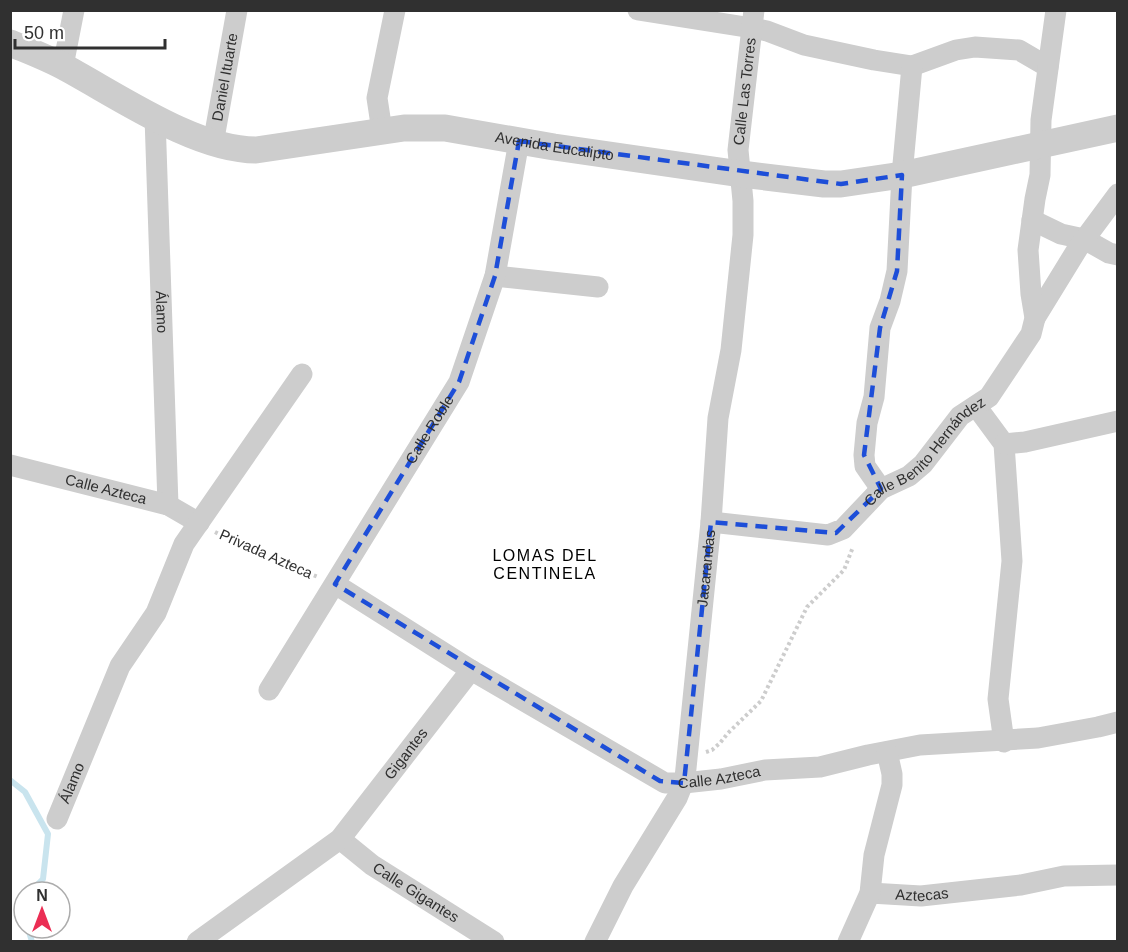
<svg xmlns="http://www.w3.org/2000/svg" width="1128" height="952" font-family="Helvetica,sans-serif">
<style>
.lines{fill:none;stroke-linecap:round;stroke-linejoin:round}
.stream{stroke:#c9e4ee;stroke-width:6}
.path{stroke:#cdcdcd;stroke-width:4;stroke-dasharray:3 3;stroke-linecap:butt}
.minor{stroke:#cdcdcd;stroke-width:21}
.tertiary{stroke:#cdcdcd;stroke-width:27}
.marked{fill:none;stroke:#1d4ed8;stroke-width:4.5;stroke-dasharray:12 8;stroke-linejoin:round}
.labels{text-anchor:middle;stroke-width:6;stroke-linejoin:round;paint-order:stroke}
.street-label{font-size:15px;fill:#303030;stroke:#fff}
.neighbourhood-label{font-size:16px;letter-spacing:1.5px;fill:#000;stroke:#fff}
</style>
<rect width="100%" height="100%" fill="#fff"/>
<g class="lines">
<path class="stream" d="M10 780 25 792 48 834 43 879 30 892
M28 928 32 942"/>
<path class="path" d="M215 532 242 546 318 577
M706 752 712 750 720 743 728 733 761 701 807 607 844 570 853 547"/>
<g class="minor">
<path d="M638 10 752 28 767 31 804 45 874 60 912 66 956 50 975 47 1019 50 1048 67"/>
<path d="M63 66 74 10"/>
<path id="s1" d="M155 117 168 505"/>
<path d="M382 131 377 98 395 10"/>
<path id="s2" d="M213 144 237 10"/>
<path d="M1032 220 1061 234 1084 239 1109 253 1118 255"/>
<path d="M495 276 598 287"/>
<path d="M1035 318 1078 248 1118 194"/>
<path d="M976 406 1004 444 1012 561 998 699 1004 742"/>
<path d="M1004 444 1025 442 1118 421"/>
<path id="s3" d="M10 465 168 505 199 523"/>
<path d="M881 489 865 466 864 455 867 423 874 397 880 328 890 301 897 271 902 175 912 66"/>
<path id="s4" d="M711 522 828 535 843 529 881 489 909 476 923 464 960 416 989 397 1031 334 1035 318 1031 294 1028 250 1035 199 1040 175 1041 120 1056 10"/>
<path id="s5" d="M335 584 471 670 665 783H684L721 779 765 770 820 767 868 755 920 745 1038 738 1098 727 1118 722"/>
<path id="s6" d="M269 690 459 382 495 276 519 141"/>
<path id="s7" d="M57 819 120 666 156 613 184 544 302 374"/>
<path id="s8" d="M340 839 372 865 494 942"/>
<path id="s9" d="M870 893 921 896 1021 885 1064 876 1118 875"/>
<path id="s10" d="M197 942 340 839 471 670"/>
<path id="s11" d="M595 942 623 886 677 798 685 778 711 522 718 418 731 350 743 235V201L738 150 754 10"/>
<path d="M848 942 870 893 874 855 892 785V774L887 752"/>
</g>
<path class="tertiary" id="s12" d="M10 43C29 51 48 58 66 68 118 96 196 150 256 150L404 128H445L554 147 741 174 824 184H841L902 175 1118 128"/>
</g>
<path class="marked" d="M519 141 841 184 902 175 897 271 880 328 864 455 881 489 836 533 711 522 684 783 660 781 335 584 459 382 495 276Z"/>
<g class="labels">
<g class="street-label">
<text dy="5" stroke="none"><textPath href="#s2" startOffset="68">Daniel Ituarte</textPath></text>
<text dy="5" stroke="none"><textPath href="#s11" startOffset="878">Calle Las Torres</textPath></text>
<text dy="5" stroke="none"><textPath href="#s12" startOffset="572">Avenida Eucalipto</textPath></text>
<text dy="5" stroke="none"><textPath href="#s1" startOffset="195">Álamo</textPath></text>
<text dy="5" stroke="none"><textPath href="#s6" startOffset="306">Calle Roble</textPath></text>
<text dy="5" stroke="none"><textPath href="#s4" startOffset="248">Calle Benito Hernández</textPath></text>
<text dy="5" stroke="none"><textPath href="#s3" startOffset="99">Calle Azteca</textPath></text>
<text transform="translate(266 554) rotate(24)" y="5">Privada Azteca</text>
<text dy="5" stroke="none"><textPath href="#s11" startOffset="398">Jacarandas</textPath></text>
<text dy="5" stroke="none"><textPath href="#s10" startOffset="284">Gigantes</textPath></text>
<text dy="5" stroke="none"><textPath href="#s5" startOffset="440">Calle Azteca</textPath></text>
<text dy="5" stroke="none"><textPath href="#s7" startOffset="39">Álamo</textPath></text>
<text dy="5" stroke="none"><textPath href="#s8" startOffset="93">Calle Gigantes</textPath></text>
<text dy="5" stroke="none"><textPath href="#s9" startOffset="52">Aztecas</textPath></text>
</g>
<g class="neighbourhood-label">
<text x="545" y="561">LOMAS DEL<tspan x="545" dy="18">CENTINELA</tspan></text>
</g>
</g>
<rect width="1128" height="952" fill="none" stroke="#303030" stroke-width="24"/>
<g transform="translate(42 910)"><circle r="28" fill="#ffffff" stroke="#acacac" stroke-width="1.5"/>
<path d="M0-4.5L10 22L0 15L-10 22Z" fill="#eb2e54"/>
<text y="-9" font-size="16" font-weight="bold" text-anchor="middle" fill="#303030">N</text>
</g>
<path d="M15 39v9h150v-9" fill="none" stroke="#303030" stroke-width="3"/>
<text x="24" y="39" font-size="18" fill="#303030" stroke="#ffffff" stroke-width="4.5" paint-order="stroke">50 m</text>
</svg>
